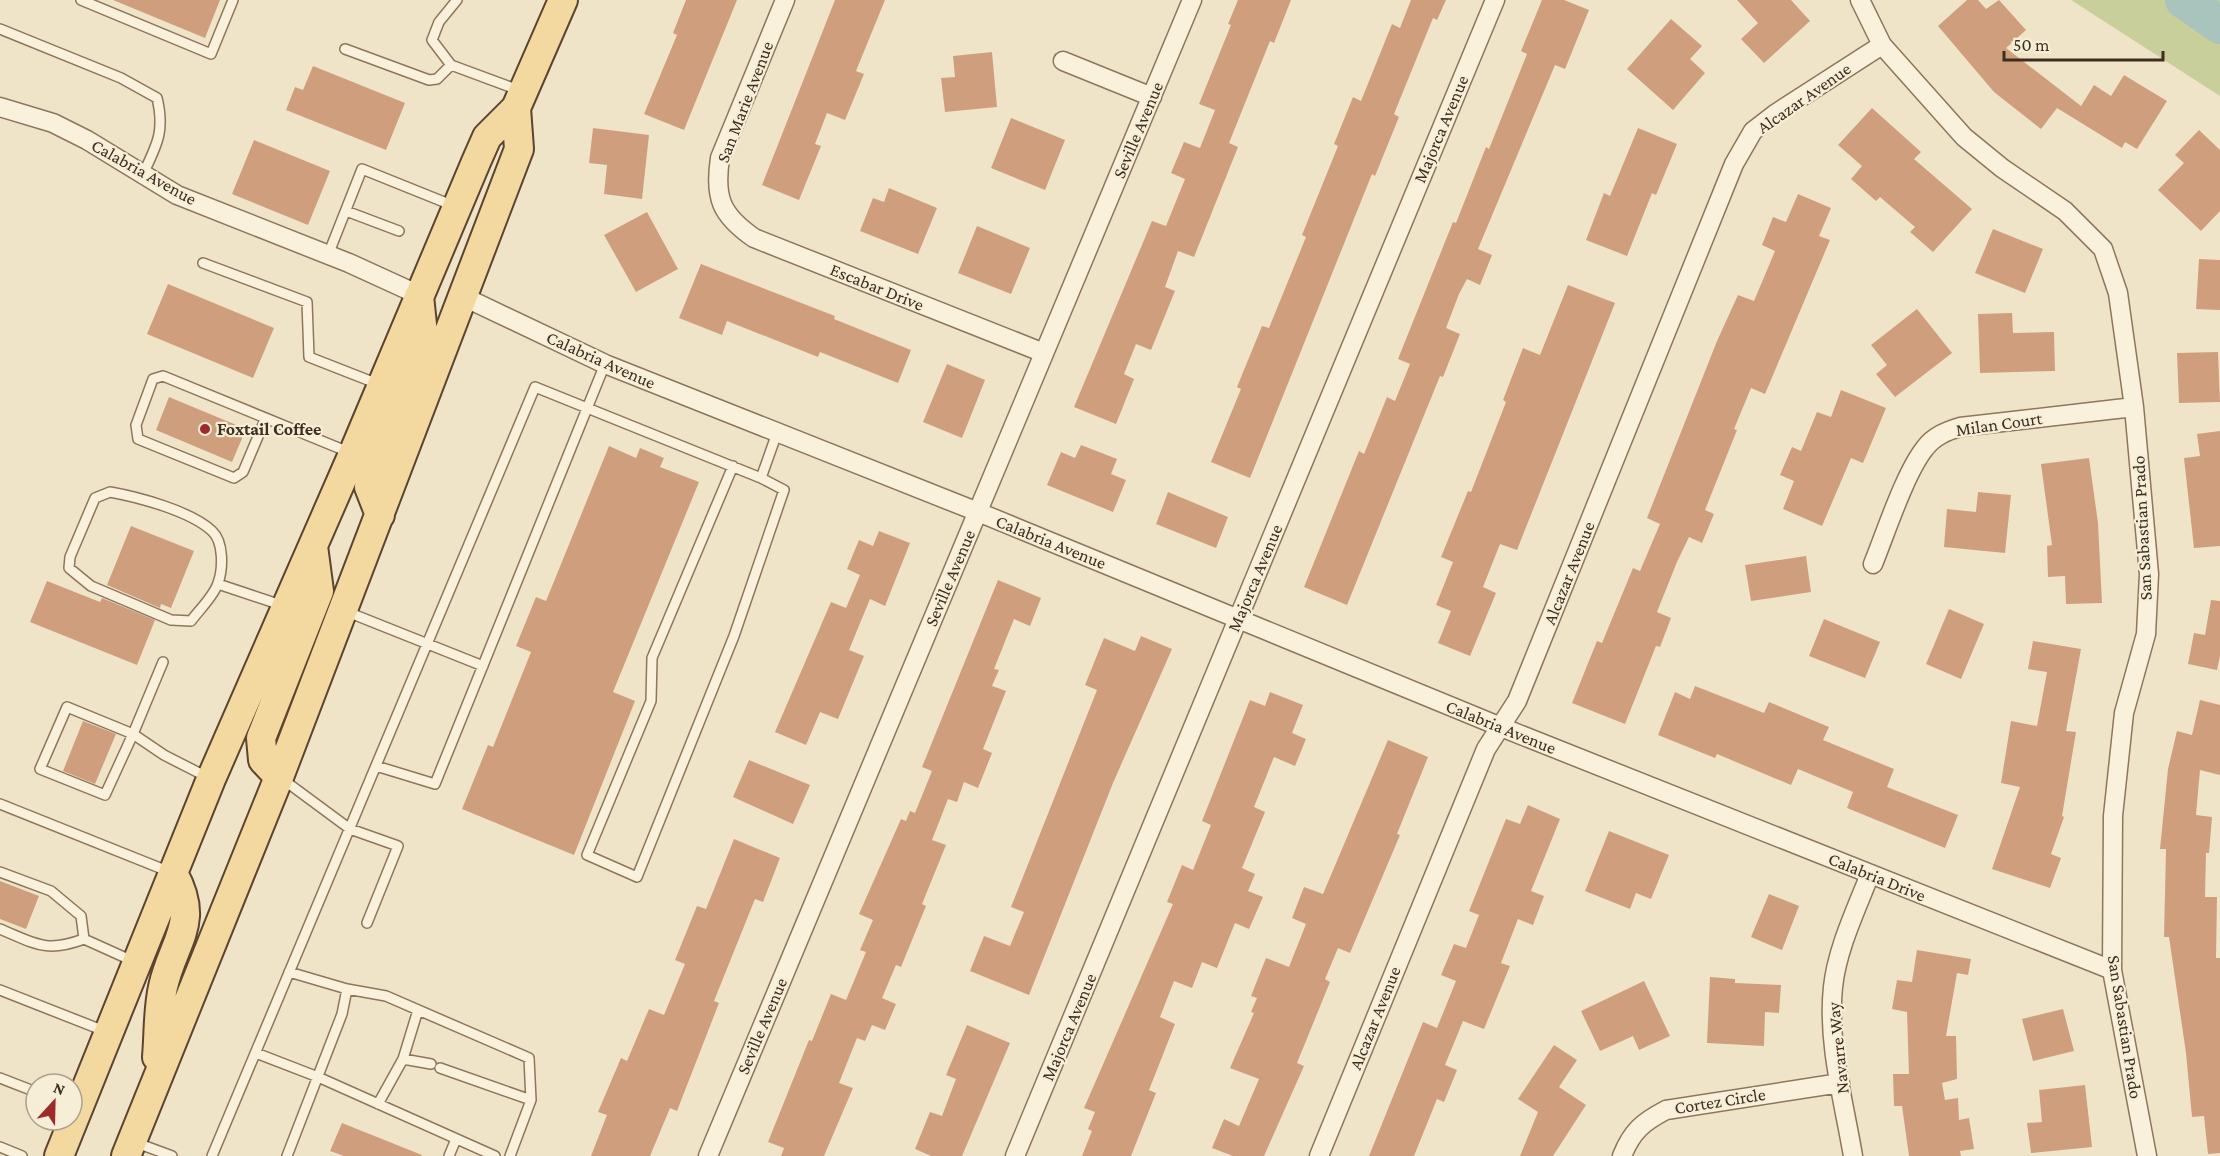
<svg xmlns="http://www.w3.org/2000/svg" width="2220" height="1156" font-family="'Crimson Pro',serif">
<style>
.green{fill:#c9cf9b}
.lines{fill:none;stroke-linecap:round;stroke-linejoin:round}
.river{stroke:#a9c4bc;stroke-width:38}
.building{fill:#cf9f7d}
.service-casing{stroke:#8d765c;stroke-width:12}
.minor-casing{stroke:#8d765c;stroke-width:21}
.primary-casing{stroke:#5b4430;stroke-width:32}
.service{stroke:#faf1dc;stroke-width:9}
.minor{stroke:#faf1dc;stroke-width:18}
.primary{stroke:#f3d9a0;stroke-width:28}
.poi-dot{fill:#9e2a2b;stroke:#f7eed8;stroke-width:2}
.labels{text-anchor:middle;stroke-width:4.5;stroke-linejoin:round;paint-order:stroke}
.street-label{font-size:18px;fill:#3d2e20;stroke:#f7eed8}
.poi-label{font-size:18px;font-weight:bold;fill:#3d2e20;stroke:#f7eed8;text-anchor:start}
</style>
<rect width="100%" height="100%" fill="#f0e4c8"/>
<path class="green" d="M2071 0H2220V96Z"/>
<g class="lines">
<path class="river" d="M2184 0 2220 25"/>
</g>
<path class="building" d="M113 0H220L205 38Z
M686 0H737L684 130 644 114 677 35 673 33Z
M835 0H885L856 71 864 74 845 120 827 113 815 144 821 146 799 200 762 185Z
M1238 0H1291L1274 43 1270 41 1229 143 1238 147 1194 257 1178 251 1165 287 1175 291 1151 350 1136 344 1124 374 1134 379 1116 424 1074 407 1152 221 1166 226 1185 179 1171 173 1184 142 1200 148 1215 110 1199 104 1231 25 1228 24Z
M1411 0H1446L1437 20 1433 18 1394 114 1399 117 1375 176 1372 174 1250 478 1211 462 1241 389 1237 387 1262 326 1269 328 1306 237 1302 235 1338 146 1334 144 1353 97 1361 101 1392 24 1400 28Z
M1542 0H1564L1589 10 1565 69 1555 65 1478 249 1492 255 1480 285 1467 279 1459 294 1446 328 1460 334 1443 377 1440 376 1347 605 1304 587 1359 451 1364 454 1387 397 1395 401 1410 364 1398 359 1453 222 1456 223 1486 147 1489 149 1527 54 1521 51Z
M1737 0H1791L1810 21 1764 63 1741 39 1758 23Z
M1967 0H1978L1986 9 1999 0 2026 30 2006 48 2081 106 2094 85 2111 96 2124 75 2167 101 2137 149 2125 142 2122 148 2057 108 2041 129 1994 92 1938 26Z
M1671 19 1702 46 1690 59 1705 73 1673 110 1627 69Z
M992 52 997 107 945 112 941 78 955 77 953 56Z
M313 66 405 103 386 150 286 110 295 87 303 90Z
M1872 108 1921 152 1914 159 1972 209 1933 252 1910 232 1915 227 1880 197 1876 201 1851 179 1862 166 1838 145Z
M1011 118 1065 140 1045 190 991 168Z
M593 128 649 135 642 199 604 194 607 165 589 163Z
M1638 128 1677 144 1656 195 1652 193 1627 256 1586 240 1604 193 1610 196Z
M2199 130 2220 150V211L2201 231 2158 190 2184 163 2175 155Z
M254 140 330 171 308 225 232 194Z
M889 188 937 208 918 254 860 231 873 198 884 202Z
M1798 194 1831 208 1819 236 1830 240 1765 394 1751 388 1734 429 1737 430 1705 510 1714 514 1702 543 1689 537 1677 562 1657 612 1671 618 1660 647 1656 646 1625 724 1572 703 1597 641 1602 643 1633 568 1640 571 1660 524 1647 518 1717 341 1738 295 1754 301 1775 251 1762 245 1773 217 1786 222Z
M647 212 678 269 636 292 604 235Z
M977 226 1030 248 1011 294 958 273Z
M1993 229 2043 249 2025 293 1975 273Z
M2199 259 2220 260V310L2196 309Z
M701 264 835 316 834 319 911 350 898 383 820 352 818 357 727 321 722 335 679 318Z
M168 284 274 328 253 378 147 334Z
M1568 285 1615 303 1517 550 1500 544 1483 587 1496 593 1470 656 1438 643 1451 611 1436 605 1453 562 1441 557 1468 491 1471 492 1506 402 1503 400 1523 348 1540 355Z
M1917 309 1952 353 1895 397 1876 374 1887 365 1871 345Z
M2012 313 2013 333 2054 332 2055 371 1980 373 1978 314Z
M2218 352 2220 402 2179 403 2177 353Z
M947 364 985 380 962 438 923 422Z
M1841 390 1886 408 1863 463 1851 458 1822 526 1783 509 1794 481 1780 475 1792 447 1801 451 1817 412 1831 417Z
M169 397 246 429 232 462 156 430Z
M2220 431V546L2194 548 2184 458 2200 456 2197 434Z
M1081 445 1117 459 1111 474 1126 480 1113 512 1047 485 1061 452 1075 458Z
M609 446 636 458 640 448 664 458 660 467 699 482 613 692 635 701 574 855 462 809 488 745 493 747 531 652 516 646 536 597 546 601Z
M2089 458 2098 523 2102 603 2066 604 2065 576 2048 577 2047 546 2052 545 2041 464Z
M1168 492 1228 517 1216 548 1156 524Z
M1978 492 2011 495 2005 553 1944 547 1947 509 1976 512Z
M131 526 194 551 171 608 161 604 160 608 107 585Z
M879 531 910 543 885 606 870 599 849 650 864 656 838 719 820 712 806 745 775 732 831 602 846 608 860 575 847 569 859 540 873 546Z
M1806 556 1811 592 1751 601 1745 565Z
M998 580 1041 598 1030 626 1014 619 994 669 999 670 992 686 1006 691 983 749 992 753 978 788 964 782 957 802 948 799 932 840 946 845 922 904 926 906 901 967 896 965 882 998 896 1004 885 1030 872 1025 865 1041 857 1038 839 1083 853 1088 824 1156H781L784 1148 768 1142 809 1040 812 1041 831 994 846 1000 866 952 860 950 873 920 859 914 901 819 906 821 910 811 915 813 932 771 922 767Z
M47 581 100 602 102 598 155 620 137 665 30 622Z
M2211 600 2220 601V656L2217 670 2188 664 2194 633 2205 635Z
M1949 609 1984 624 1961 679 1926 664Z
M1824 619 1880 642 1865 678 1809 656Z
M1141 636 1172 649 1113 783 1029 995 970 971 984 936 1010 946 1024 912 1011 907 1097 690 1085 685 1104 638 1135 651Z
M2033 641 2081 649 2066 731 2076 732 2062 816 2064 817 2051 854 2061 858 2050 888 1992 869 2020 787 2001 783 2011 721 2037 726 2047 672 2028 669Z
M1695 686 1764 713 1769 702 1829 727 1823 740 1894 769 1887 787 1958 815 1945 848 1847 808 1853 792 1810 774 1798 769 1791 785 1717 754 1715 758 1658 735 1675 692 1690 699Z
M1270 692 1303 705 1292 733 1306 739 1295 766 1274 757 1254 807 1265 812 1242 868 1255 874 1248 891 1263 897 1249 929 1235 923 1217 968 1202 962 1192 988 1174 981 1160 1017 1175 1024 1149 1090 1156 1093 1131 1156H1082L1092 1131 1088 1129 1095 1112 1084 1108 1173 904 1167 902 1182 865 1193 870 1211 825 1202 821 1250 700 1265 706Z
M2200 700 2220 705V775L2200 770 2196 815 2212 817 2209 853H2206L2205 897H2217L2216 958H2220V1153L2208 1154 2204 1116 2192 1117 2186 1053 2169 937H2164L2166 849H2160L2168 769 2177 731 2192 735Z
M83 721 116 734 95 784 63 771Z
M1388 740 1428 757 1397 834 1400 835 1350 953 1338 948 1325 979 1330 982 1297 1063 1304 1066 1264 1156H1233L1212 1148 1224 1119 1239 1126 1259 1079 1230 1068 1254 1013 1251 1012 1257 998 1251 996 1266 958 1289 967 1306 924 1292 918 1304 887 1323 894Z
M749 760 810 785 793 824 733 797Z
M1528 805 1560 819 1531 891 1544 896 1533 925 1518 919 1501 963 1510 966 1484 1029 1463 1021 1445 1065 1457 1070 1444 1102 1437 1099 1414 1156H1369L1423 1022 1437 1028 1456 981 1441 975 1454 944 1466 948 1479 915 1469 911 1506 819 1520 824Z
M1609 831 1669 855 1651 899 1636 893 1630 909 1585 891Z
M734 839 780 858 763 902 755 899 714 1001 719 1003 677 1111 670 1108 650 1156H591L607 1115 598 1112 621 1058 627 1061 649 1009 664 1015 685 964 675 960 697 906 706 909Z
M0 881 39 896 26 929 0 919Z
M1769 894 1799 906 1782 950 1751 937Z
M1917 950 1971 959 1968 975 1957 973 1946 1036H1956L1957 1079 1942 1083 1945 1100 1958 1098 1959 1120 1969 1118 1974 1149 1960 1151 1961 1156H1909L1902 1106H1894L1893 1074H1909L1907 1012 1892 1009 1897 980 1912 982Z
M1710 977 1735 979V983L1781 985 1779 1013 1765 1012 1764 1046 1707 1043Z
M1644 981 1670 1036 1639 1050 1633 1036 1600 1051 1581 1011Z
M2063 1009 2074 1051 2033 1061 2022 1019Z
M967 1025 1010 1043 962 1156H931L915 1149 930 1112 942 1116 956 1079 946 1075Z
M1554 1045 1577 1060 1559 1087 1586 1105 1553 1156H1520L1538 1112 1518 1099Z
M2085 1085 2092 1147 2031 1153 2027 1123 2042 1122 2039 1090Z
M342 1123 422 1155 421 1156H344L330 1151Z"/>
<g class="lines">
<g class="service-casing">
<path id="service" d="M81 0 211 54 233 0
M0 29 121 78 157 98C165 131 157 145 143 174
M345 49 429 80 437 79 451 65 521 91
M451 65 432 40 439 22 457 0
M346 211 399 231
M328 255 362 169 454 206
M203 263 307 302 309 357 378 384
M265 420 243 472 234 478 138 439 136 425 153 379 163 376 351 453
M733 466 652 658 651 701 587 855 637 877 734 636 784 490 761 478
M110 492C138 497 191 511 212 531 224 542 223 569 218 583 214 596 199 610 191 621L171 620 91 586 69 568 70 557 95 498Z
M218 584 284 606
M345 611 483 666
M163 662 133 734 164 755 209 778
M67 707 133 734 105 795 40 769Z
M376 766 435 784 605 364
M281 778 350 829 398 846 367 923
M0 804 170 872
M0 872 51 891 81 916 84 939
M0 929C36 944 46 953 84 939L135 962
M347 989 386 996 529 1058 531 1100
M0 990 107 1032
M256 1053 318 1077 495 1156
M403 1059 418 1010
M440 1068 531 1100 510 1156
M0 1078 36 1092
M378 1104 403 1059 431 1064
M134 1142 172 1156
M0 1147 22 1156
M212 1156 535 387 761 478 777 433
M287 1156 342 1014 347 989 289 972
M449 1156 456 1139"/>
</g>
<g class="minor-casing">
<path id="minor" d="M785 0 720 158C714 198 721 215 754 238L1044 353
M1860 0 1882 45 1964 137 2002 168 2065 211 2103 249 2118 293 2134 407 2149 574 2146 634 2124 713 2113 816 2112 970 2147 1156
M1063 61 1152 97
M0 107 53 123 87 140 177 195 349 263 419 295
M464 297 605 364 978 512 1501 727 2112 970
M1873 564C1886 532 1905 473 1925 448 1934 436 1947 431 1960 427L2134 407
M708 1156 1192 0
M1015 1156 1495 0
M1319 1156 1486 749 1517 701 1734 164 1753 131 1775 114 1882 45
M1622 1156C1632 1131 1643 1122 1666 1110L1840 1083
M1853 1156C1844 1102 1827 1043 1833 987 1837 949 1856 910 1870 874"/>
</g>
<g class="primary-casing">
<path id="primary" d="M380 515 369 487 424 344 419 296
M279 777 263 760 261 738 319 591 313 546
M157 1057C159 1034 158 1009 163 987 173 941 201 923 173 873
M59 1156 211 779 353 454 476 162 487 137 516 108 563 0
M126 1156 279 777 519 149 516 108"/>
</g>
<use href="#service" class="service"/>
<use href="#minor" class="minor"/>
<use href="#primary" class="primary"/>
</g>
<circle class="poi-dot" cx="205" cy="429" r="6"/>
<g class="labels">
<g class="street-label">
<text transform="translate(1804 98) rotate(-35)" y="6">Alcazar Avenue</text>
<text transform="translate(745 102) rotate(-69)" y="6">San Marie Avenue</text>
<text transform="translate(1441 129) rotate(-67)" y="6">Majorca Avenue</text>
<text transform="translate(1138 130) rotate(-67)" y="6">Seville Avenue</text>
<text transform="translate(144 172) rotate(29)" y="6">Calabria Avenue</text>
<text transform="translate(877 287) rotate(22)" y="6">Escabar Drive</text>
<text transform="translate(601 360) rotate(24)" y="6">Calabria Avenue</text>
<text transform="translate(1999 424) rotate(-8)" y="6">Milan Court</text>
<text transform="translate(2142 528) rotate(-93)" y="6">San Sabastian Prado</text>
<text transform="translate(1051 542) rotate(22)" y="6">Calabria Avenue</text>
<text transform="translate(1569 573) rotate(-68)" y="6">Alcazar Avenue</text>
<text transform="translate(950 578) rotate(-67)" y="6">Seville Avenue</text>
<text transform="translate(1255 578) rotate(-67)" y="6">Majorca Avenue</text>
<text transform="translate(1501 727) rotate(22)" y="6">Calabria Avenue</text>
<text transform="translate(1877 877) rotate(22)" y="6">Calabria Drive</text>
<text transform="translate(1375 1018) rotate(-68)" y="6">Alcazar Avenue</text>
<text transform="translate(762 1026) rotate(-67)" y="6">Seville Avenue</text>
<text transform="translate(1069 1027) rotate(-67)" y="6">Majorca Avenue</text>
<text transform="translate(2125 1027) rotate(81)" y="6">San Sabastian Prado</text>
<text transform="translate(1838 1048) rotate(-96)" y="6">Navarre Way</text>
<text transform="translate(1720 1101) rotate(-9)" y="6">Cortez Circle</text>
</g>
<g class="poi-label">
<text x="217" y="435">Foxtail Coffee</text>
</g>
</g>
<g transform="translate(54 1102) rotate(22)"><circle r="28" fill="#f7eed8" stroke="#ada18e" stroke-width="1.5"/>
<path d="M0-4.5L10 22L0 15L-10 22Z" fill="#9e2a2b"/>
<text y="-9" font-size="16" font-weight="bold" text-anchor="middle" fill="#3d2e20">N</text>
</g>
<path d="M2004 51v9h159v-9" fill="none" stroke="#3d2e20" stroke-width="3"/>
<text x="2013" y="51" font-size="18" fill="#3d2e20" stroke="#f7eed8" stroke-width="4.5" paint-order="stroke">50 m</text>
</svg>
